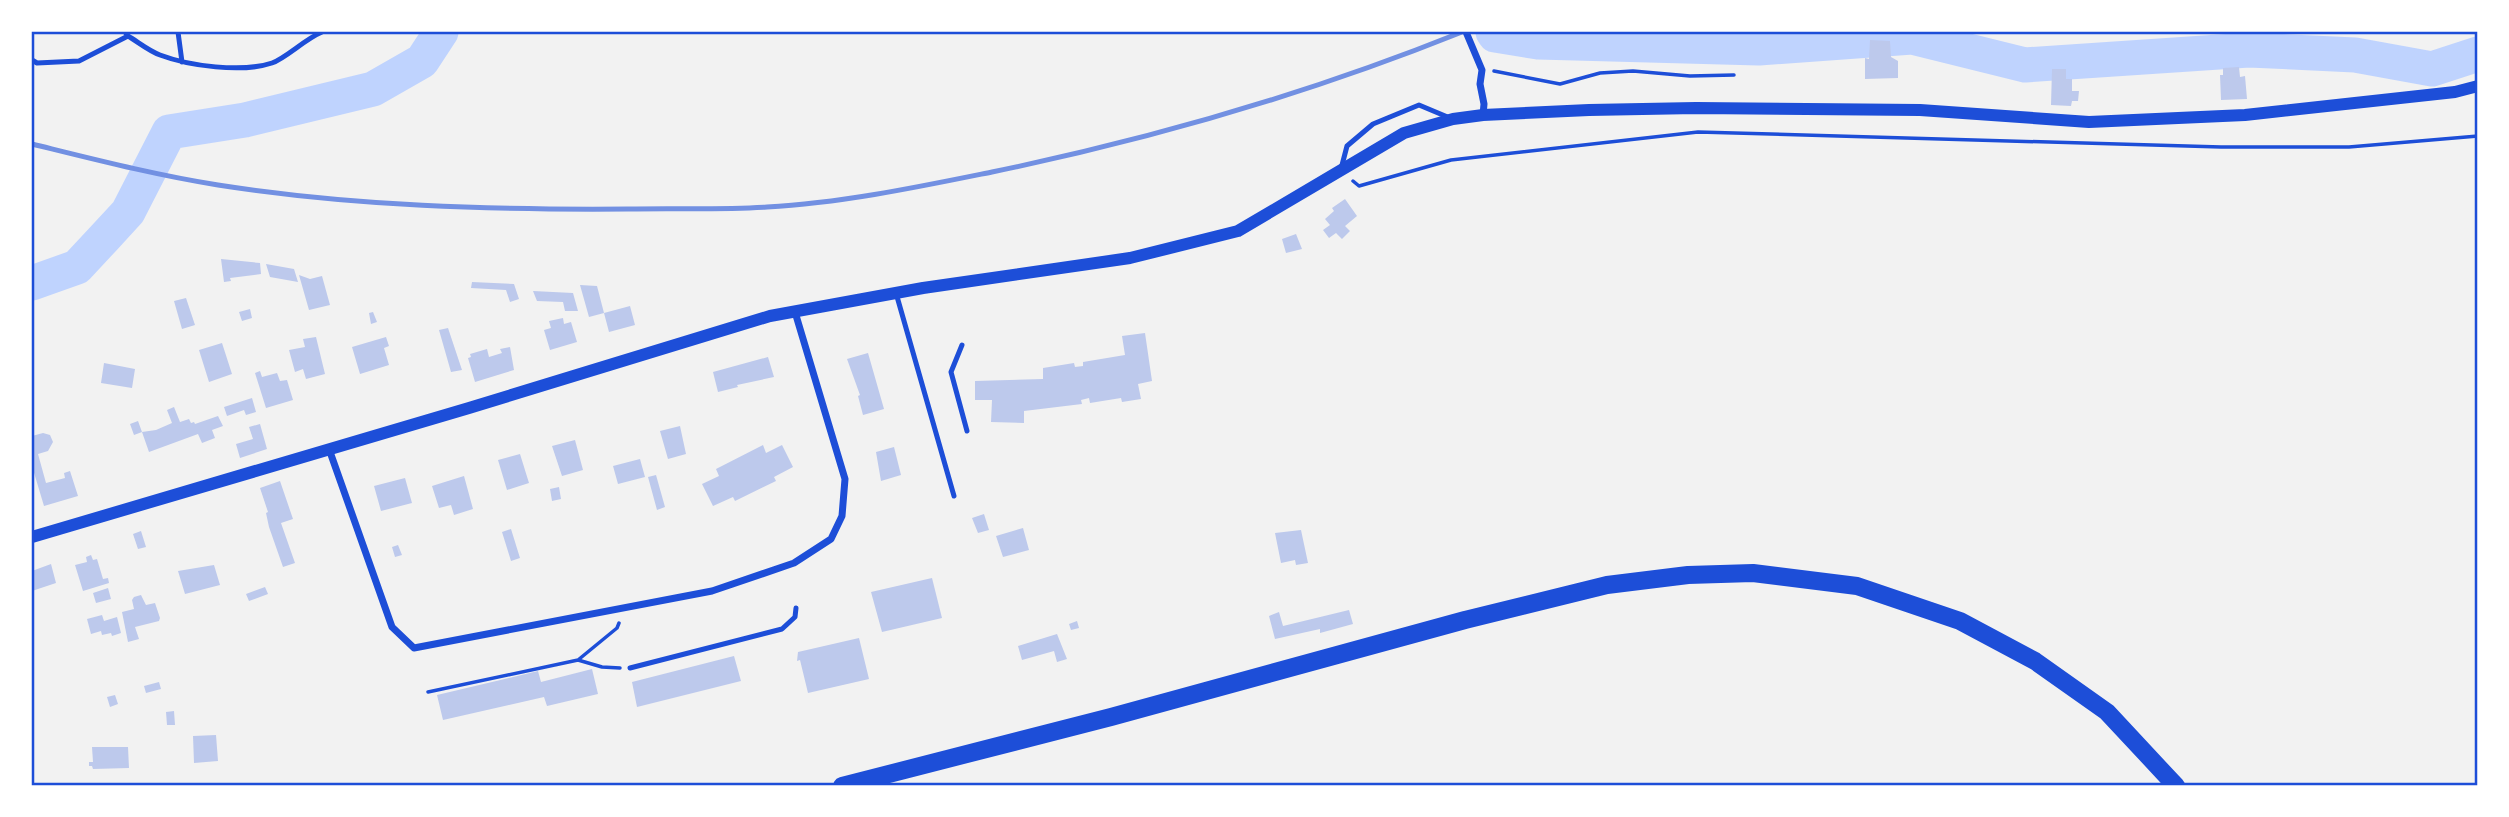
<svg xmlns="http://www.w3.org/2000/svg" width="2509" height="817" font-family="'Work Sans',sans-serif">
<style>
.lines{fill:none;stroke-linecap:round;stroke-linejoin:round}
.river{stroke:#bfd3fe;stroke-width:35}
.building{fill:#bdc9ec}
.path{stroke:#1d4ed8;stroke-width:3.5}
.service{stroke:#1d4ed8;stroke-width:5}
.minor{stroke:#1d4ed8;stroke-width:7}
.tertiary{stroke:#1d4ed8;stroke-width:12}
.primary{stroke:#1d4ed8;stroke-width:18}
.rail{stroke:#7290e2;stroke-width:5}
.neatline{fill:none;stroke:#1d4ed8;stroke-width:2.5}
</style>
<rect width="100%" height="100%" fill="#f2f2f2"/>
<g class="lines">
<path class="river" d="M1493 32 1495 35 1538 42 1759 48 1912 37 2025 65 2249 50 2355 55 2432 69 2478 54
M32 283 77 267 105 237 128 212 169 132 245 120 373 89 422 61 441 32"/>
</g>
<path class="building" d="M1870 40 1890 41 1891 57 1898 61V78L1865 79V58L1869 59Z
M2239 67 2240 77 2245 76 2247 99 2221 100 2220 75H2223V68Z
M2052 69H2066V79H2072V91H2079L2078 101H2072L2071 106 2051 105Z
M1345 199 1357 216 1345 226 1350 231 1342 239 1336 233 1329 238 1323 230 1330 225 1325 219 1334 211 1332 208Z
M1296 234 1302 249 1286 253 1282 239Z
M221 259 260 263 261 274 230 278 231 281 224 282Z
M266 264 294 269 298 282 270 277Z
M299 275 310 279 322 276 330 305 309 310Z
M472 282 514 284 519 299 510 302 506 290 471 288Z
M580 285 597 286 604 313 589 317Z
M533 291 573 293 578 311H565L563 302 537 301Z
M186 298 195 325 182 329 174 301Z
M630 306 635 325 609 332 604 313Z
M250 309 252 318 242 321 239 312Z
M373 312 377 322 371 324 369 313Z
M563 318 564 324 571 322 577 342 550 350 544 330 551 328 549 321Z
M448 328 462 370 451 372 439 330Z
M1145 333 1152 381 1138 384 1141 399 1122 402 1121 398 1090 403 1089 398 1081 400 1082 404 1024 411V423L991 422 992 400H975V381L1043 379V368L1074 363 1075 367 1083 366V362L1125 355 1122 336Z
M316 337 325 374 306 379 303 369 295 372 289 350 305 347 303 339Z
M386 337 389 346 384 348 389 365 360 374 352 347Z
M222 343 232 374 209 382 199 350Z
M510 347 514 370 475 382 468 358 471 357 470 354 487 349 489 357 502 353 500 349Z
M868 353 884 409 863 415 858 396 860 395 847 359Z
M768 357 774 377 737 385 738 387 718 392 713 372Z
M104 363 135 369 132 388 101 383Z
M260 371 262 377 277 373 280 381 287 380 293 400 266 408 255 373Z
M252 398 256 412 246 415 244 410 227 416 224 407Z
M174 407 180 422 189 419 191 423 194 422 195 424 218 416 223 426 212 430 215 438 202 443 198 434 149 452 142 432 156 430 172 423 167 410Z
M138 421 142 432 134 435 130 424Z
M260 424 267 449 240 458 236 444 253 439 249 427Z
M680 426 686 454 668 459 660 431Z
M43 433 50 435 53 442 48 451 38 454 46 483 65 478 64 473 70 471 78 496 44 506 32 466V436Z
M575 440 583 470 562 476 552 446Z
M763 445 766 453 782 445 793 467 774 477 776 481 735 501 733 497 713 506 702 484 719 476 716 469Z
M894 447 901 475 881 481 876 452Z
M520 454 529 483 507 490 498 460Z
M640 459 645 477 618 484 613 466Z
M656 475 665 507 657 510 648 477Z
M464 476 473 509 454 515 451 505 439 508 432 486Z
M405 478 412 503 381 511 374 486Z
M280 481 293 519 281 523 295 563 283 567 269 527 266 513 268 512 260 488Z
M559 487 561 499 552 501 550 489Z
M984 514 989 530 978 533 972 518Z
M1023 528 1029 550 1003 557 996 536Z
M511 529 520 558 511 561 502 532Z
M1301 530 1308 563 1296 565 1295 560 1281 563 1275 533Z
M141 531 146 547 138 549 133 534Z
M398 545 402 555 395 557 392 547Z
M91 555 93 560 97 559 103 579 108 578 109 583 83 591 75 565 87 562 86 557Z
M51 564 56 583 32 591V571Z
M214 565 220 585 185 594 178 571Z
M932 578 942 618 882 632 871 592Z
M265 587 268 594 249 601 246 594Z
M108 588 111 599 96 603 93 593Z
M141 595 146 605 155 603 160 618 159 621 135 627 139 639 128 642 122 612 134 609 132 600 134 597Z
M1349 610 1353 624 1320 633V629L1275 639 1269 616 1279 612 1283 626Z
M102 615 104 621 117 617 121 633 112 636 111 633 102 635 101 631 91 634 87 619Z
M1077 621 1079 628 1071 630 1069 624Z
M1057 634 1067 659 1057 662 1054 651 1022 660 1018 646Z
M859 638 869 679 808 693 800 660 797 661 798 652Z
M734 656 741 681 637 707 632 682Z
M592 669 598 694 547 706 544 697 443 720 437 695 538 671 541 682Z
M159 682 161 689 146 693 144 686Z
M115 695 118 704 110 707 107 697Z
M174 711 175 725H167L166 712Z
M216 735 218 761 194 763 193 736Z
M92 747H128L129 768 93 769 92 766H89V762H93Z"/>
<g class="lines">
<path class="path" d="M1494 71 1560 84 1600 73 1633 71 1690 76 1734 75
M1353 181 1359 186 1451 160 1698 132 2221 147H2349L2478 136
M578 660 602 667 620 668
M428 692 578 660 617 628 619 623"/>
<path class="service" d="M125 32 128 36C138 42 149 51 160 55 189 66 242 73 272 63 286 58 305 39 322 32
M178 32 182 62
M32 60 37 63 79 61 128 36
M1341 169 1347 146 1373 124 1419 105 1450 118
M896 293 954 496
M962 345 951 372 967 431
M630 668 782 629 795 617 796 608"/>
<path class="minor" d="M1466 32 1482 70 1480 84 1484 104 1483 115
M329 449 392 627 414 648 712 591 794 563 831 539 842 516 845 479 795 312"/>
<path class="tertiary" d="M32 537 469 408 770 316 923 288 1130 258 1238 231 1404 133 1453 119 1483 115 1589 110 1696 108 1920 110 2089 122 2245 115 2455 92 2478 86"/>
<path class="primary" d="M842 786 1111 717 1465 620 1607 585 1688 575 1753 573 1857 586 1960 621 2035 661 2107 712 2176 786"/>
<path class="rail" d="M32 144C93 159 155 175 218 185 353 206 491 210 628 209 674 208 721 210 767 207 842 203 918 187 992 172 1152 139 1310 93 1462 32"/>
</g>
<rect width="2509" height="817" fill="none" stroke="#ffffff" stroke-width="66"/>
<rect x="33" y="33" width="2443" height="751" class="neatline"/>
</svg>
